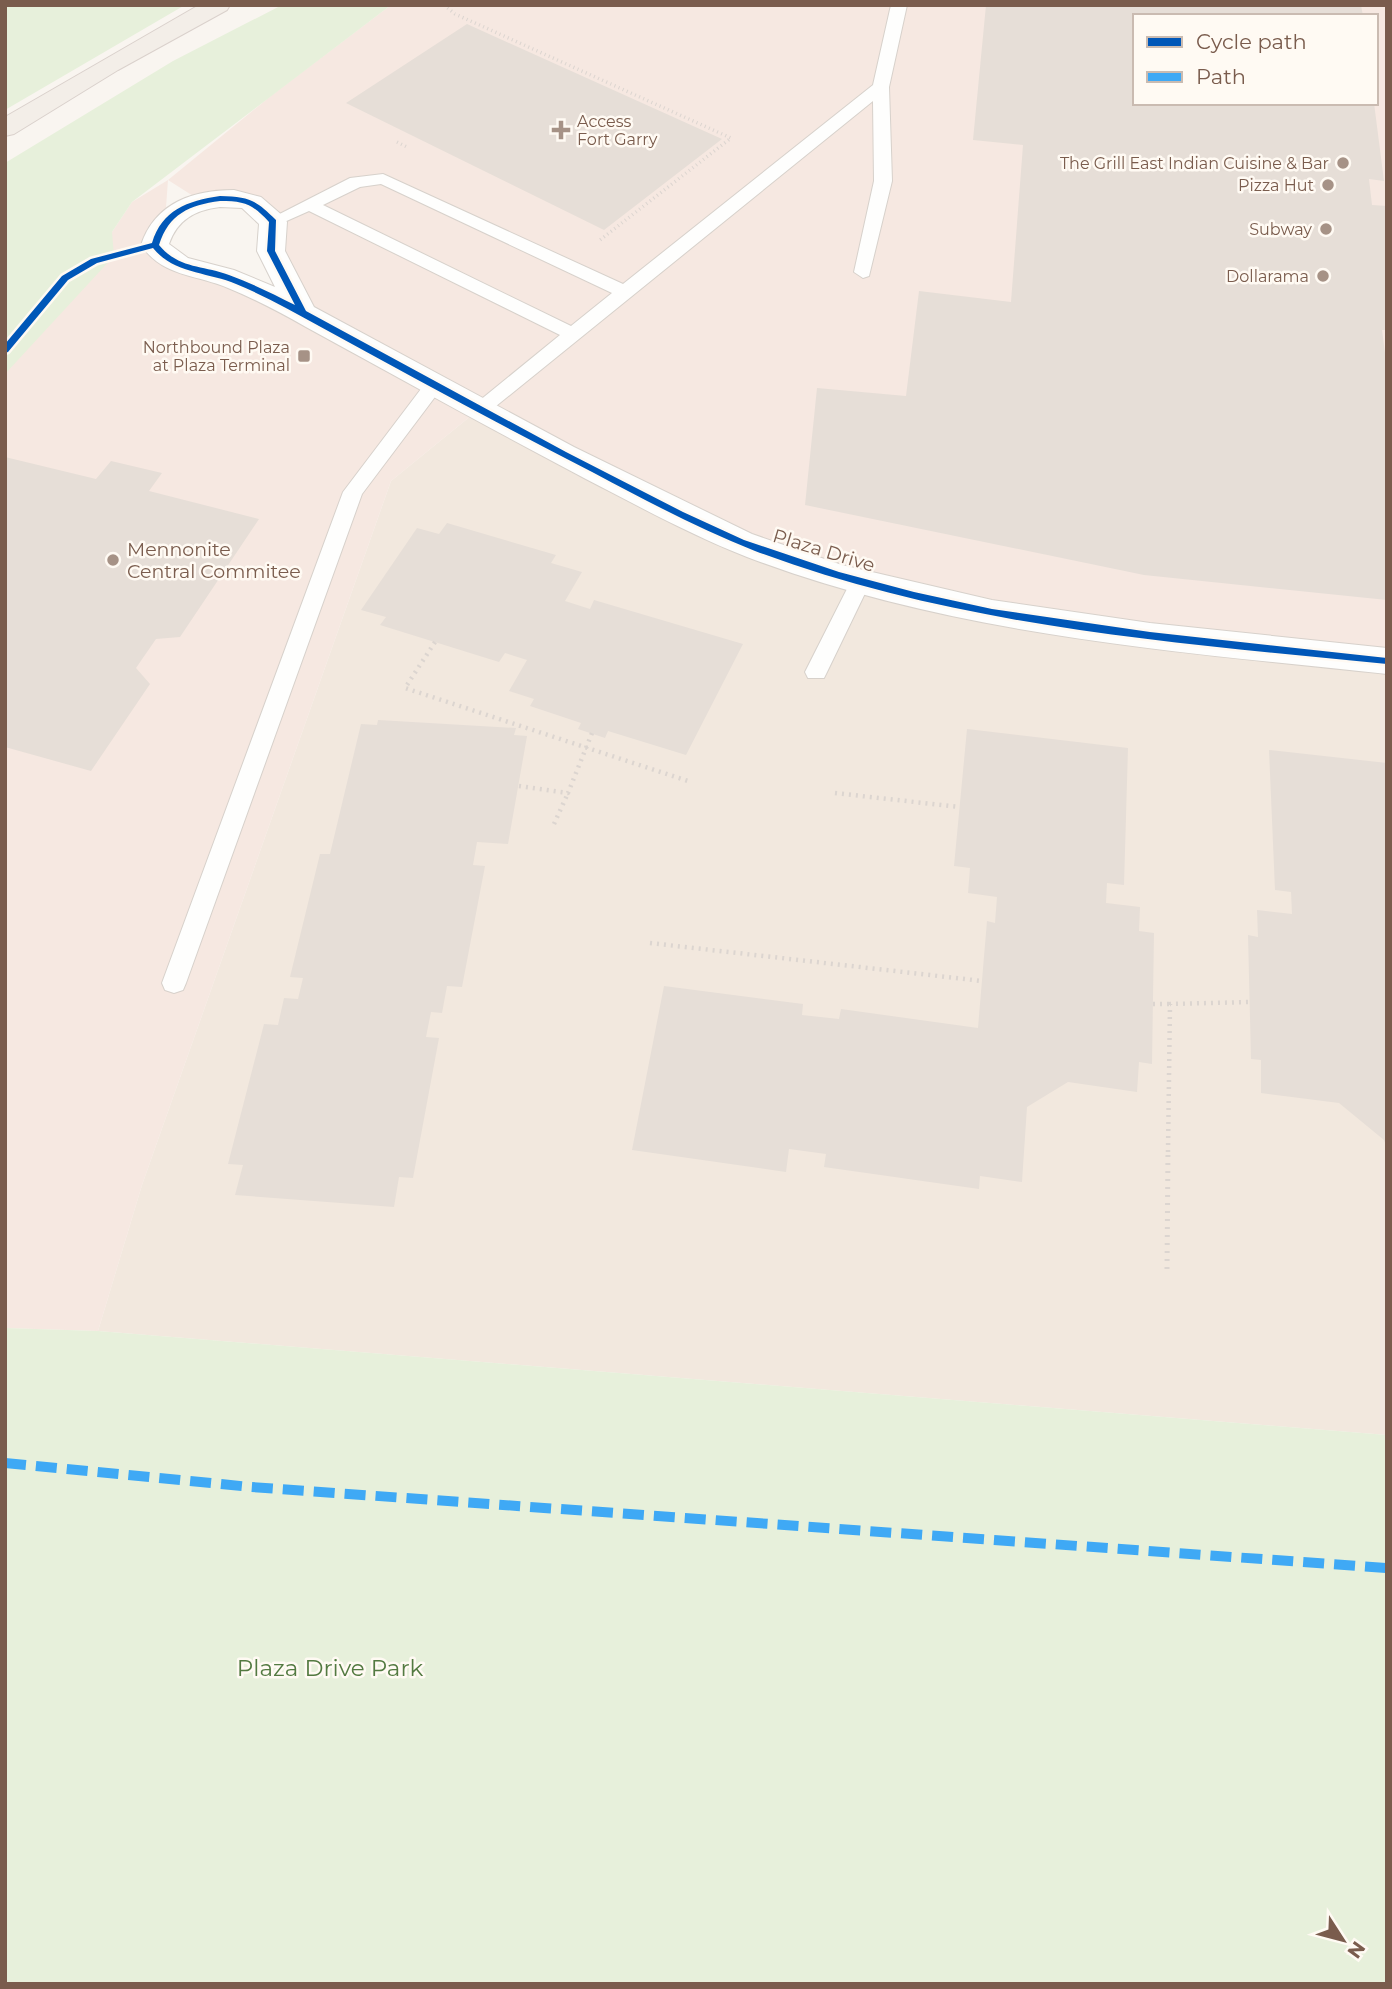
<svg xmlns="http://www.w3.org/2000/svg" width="1392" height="1989" font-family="Montserrat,sans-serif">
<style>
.residential{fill:#f2e8de}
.commercial{fill:#f6e8e1;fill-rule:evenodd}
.green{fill:#e7f0db}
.building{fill:#e6ded7}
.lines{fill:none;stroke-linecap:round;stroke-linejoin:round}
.service-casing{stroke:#d7d1cb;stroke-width:2}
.minor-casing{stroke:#d7d1cb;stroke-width:2}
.primary-casing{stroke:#dad1cc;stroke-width:2}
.path-far2{stroke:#dcd5d0;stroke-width:3.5;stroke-dasharray:1 3.5;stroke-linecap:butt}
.path-far1{stroke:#dcd5d0;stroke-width:4.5;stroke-dasharray:2 5;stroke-linecap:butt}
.path{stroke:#dcd5d0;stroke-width:5;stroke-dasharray:2 6;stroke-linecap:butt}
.service{fill:#fefefd;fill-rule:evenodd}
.minor{fill:#fefefd;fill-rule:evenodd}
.primary{fill:#f3eee8;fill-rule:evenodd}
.quiet{stroke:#3fa9f5;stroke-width:10;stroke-dasharray:21 10;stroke-linecap:butt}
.cycleway-casing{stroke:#fffaf3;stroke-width:5}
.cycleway{fill:#0057b8;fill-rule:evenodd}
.poi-dot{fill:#a69286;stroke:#fffaf3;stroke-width:2.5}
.labels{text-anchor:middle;stroke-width:5;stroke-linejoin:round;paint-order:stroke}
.far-poi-label{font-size:16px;fill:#7a5c4d;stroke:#fffaf3;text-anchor:end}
.poi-label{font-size:19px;fill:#7a5c4d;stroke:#fffaf3;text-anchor:start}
.street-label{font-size:19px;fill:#7a5c4d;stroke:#fffaf3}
.near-park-label{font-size:23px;fill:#537a41;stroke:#fffaf3}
</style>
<rect width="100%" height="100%" fill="#f9f5f0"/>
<path class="residential" d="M478 410 1387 660V1435L98 1331 142 1185 391 481Z"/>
<path class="commercial" d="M391 5H1387V660L1162 638 764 551 478 410 391 481 142 1185 98 1331 5 1328V345L112 232 132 202 168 180 272 95ZM1135 16H1376V103H1135ZM168 180 201 201 262 210 301 312 155 245 165 221Z"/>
<path class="green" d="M5 5H185L5 110Z
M282 5H391L132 202 112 232 114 256 5 374V163L173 61Z
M5 1328 98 1331 1387 1435V1984H5Z"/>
<path class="building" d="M986 5H1361L1363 16H1135V103H1374L1384 181 1369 179 1372 205 1387 206V330H1382L1387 368V600L1144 575 805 505 817 388 906 396 919 291 1011 302 1023 145 973 140Z
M467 24 722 139 604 230 346 103Z
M5 457 96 479 111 461 162 473 149 491 259 519 180 637 156 639 136 668 150 684 91 771 5 747Z
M447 523 556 555 551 563 582 572 565 601 590 609 594 600 743 644 686 755 608 731 605 738 578 729 581 723 530 706 534 699 509 691 527 660 505 653 499 662 380 625 386 617 361 610 417 528 439 534Z
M378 720 516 728 514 735 527 736 508 844 477 842 473 865 485 866 462 987 447 986 442 1013 431 1012 426 1037 439 1038 413 1178 399 1177 394 1207 235 1195 243 1165 228 1164 264 1024 278 1025 284 998 298 999 303 978 290 977 320 854H330L361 724 377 725Z
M967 729 1128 748 1124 885 1107 883 1106 903 1140 907 1139 931 1154 933 1152 1064 1139 1062 1137 1092 1068 1082 1027 1107 1022 1182 980 1176 979 1189 824 1167 826 1154 789 1149 786 1172 632 1150 664 986 803 1004 802 1015 839 1019 841 1009 978 1028 987 921 995 923 997 897 968 893 970 868 954 866Z
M1269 750 1387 763V1148L1384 1140 1339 1103 1261 1093V1060L1251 1059 1248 935 1258 937 1257 910 1292 914 1291 892 1275 890Z"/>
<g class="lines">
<g class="service-casing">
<path id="service" d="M891 5H907L889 87 892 181 869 276 863 278 854 272 874 181 873 101 485 415H471L468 410 560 335 309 211 273 227 264 222 350 178 383 174 623 284 873 85ZM381 184 612 293 571 326 323 205 360 187Z
M434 379 444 385 362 494 186 983 183 990 174 993 165 990 162 983 343 492 427 381Z
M861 573 868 576 871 581 827 672 824 678H808L805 672 851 581 854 576Z"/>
</g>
<g class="minor-casing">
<path id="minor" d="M234 190 261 197 283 216 287 222 285 251 314 307 574 447 752 534 842 565 992 600 1150 623 1387 648V674C1172 651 951 635 747 557 691 535 638 506 584 478 491 429 399 378 306 327 281 313 255 299 228 288 195 274 163 277 141 245 155 203 193 190 234 190ZM220 207 242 208 259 224 257 251 275 287 234 270 188 258 169 244C177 220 195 210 220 207Z"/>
</g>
<g class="primary-casing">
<path id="primary" d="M199 5H230L227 10 118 70 14 134 5 136V117Z"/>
</g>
<path class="path-far2" d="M444 5 455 14 731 138 600 240
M397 142 407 147"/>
<path class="path-far1" d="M435 642 405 688 688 781
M519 786 568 793 592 733
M835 793 959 807
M554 824 568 793
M650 943 982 981
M1153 1004H1170
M1168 1152 1170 1004 1250 1002"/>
<path class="path" d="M1167 1269 1168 1150"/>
<use href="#service" class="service"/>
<use href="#minor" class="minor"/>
<use href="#primary" class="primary"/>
<path class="quiet" d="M5 1463 251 1487 1387 1568"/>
<g class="cycleway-casing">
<path id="cycleway" d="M220 196C249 197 255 199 276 220L275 251 306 311 566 452 683 512 744 540 839 572 914 592 992 609 1150 632 1387 658V664C1175 643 956 627 755 551 699 529 647 501 594 473 502 426 410 376 319 326 292 311 265 296 236 284 208 272 174 274 153 248L97 263 68 280 8 352 5 353V344L62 276 91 259 152 243C162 210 187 201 220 196ZM220 201C245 201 252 204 269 222L267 251 295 305C273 294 251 283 229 275 202 265 179 269 159 245 169 214 189 205 220 201Z"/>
</g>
<use href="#cycleway" class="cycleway"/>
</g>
<g class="poi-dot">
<path d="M557.5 119.5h7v7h7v7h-7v7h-7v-7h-7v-7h7z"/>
<circle cx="1343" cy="163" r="7"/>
<circle cx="1328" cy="185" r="7"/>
<circle cx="1326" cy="229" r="7"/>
<circle cx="1323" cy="276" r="7"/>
<rect x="297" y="349" width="14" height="14" rx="3.5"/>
<circle cx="113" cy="560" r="7"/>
</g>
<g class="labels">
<g class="far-poi-label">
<text x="577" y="127" text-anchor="start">Access<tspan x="577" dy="18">Fort Garry</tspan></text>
<text x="1329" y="169">The Grill East Indian Cuisine &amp; Bar</text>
<text x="1314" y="191">Pizza Hut</text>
<text x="1312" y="235">Subway</text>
<text x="1309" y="282">Dollarama</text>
<text x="290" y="353">Northbound Plaza<tspan x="290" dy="18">at Plaza Terminal</tspan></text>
</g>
<g class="poi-label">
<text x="127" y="556">Mennonite<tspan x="127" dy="22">Central Commitee</tspan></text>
</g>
<g class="street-label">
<text transform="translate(824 550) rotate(17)" y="7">Plaza Drive</text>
</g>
<g class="near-park-label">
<text x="330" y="1676">Plaza Drive Park</text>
</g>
</g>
<rect width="1392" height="1989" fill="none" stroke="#7a5c4d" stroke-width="14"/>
<rect x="1133" y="14" width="245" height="91" fill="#fffaf3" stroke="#cabbb1" stroke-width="2"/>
<rect x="1147" y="37" width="35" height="10" fill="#0057b8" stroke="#cabbb1" stroke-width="2"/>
<text x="1196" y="49" font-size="21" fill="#7a5c4d">Cycle path</text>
<rect x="1147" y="72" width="35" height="10" fill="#3fa9f5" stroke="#cabbb1" stroke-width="2"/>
<text x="1196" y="84" font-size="21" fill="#7a5c4d">Path</text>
<g transform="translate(1343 1940) rotate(126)" stroke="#fffaf3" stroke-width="5" paint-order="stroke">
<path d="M0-5L12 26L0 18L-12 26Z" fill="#7a5c4d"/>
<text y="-10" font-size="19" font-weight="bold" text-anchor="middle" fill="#7a5c4d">N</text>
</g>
</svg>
